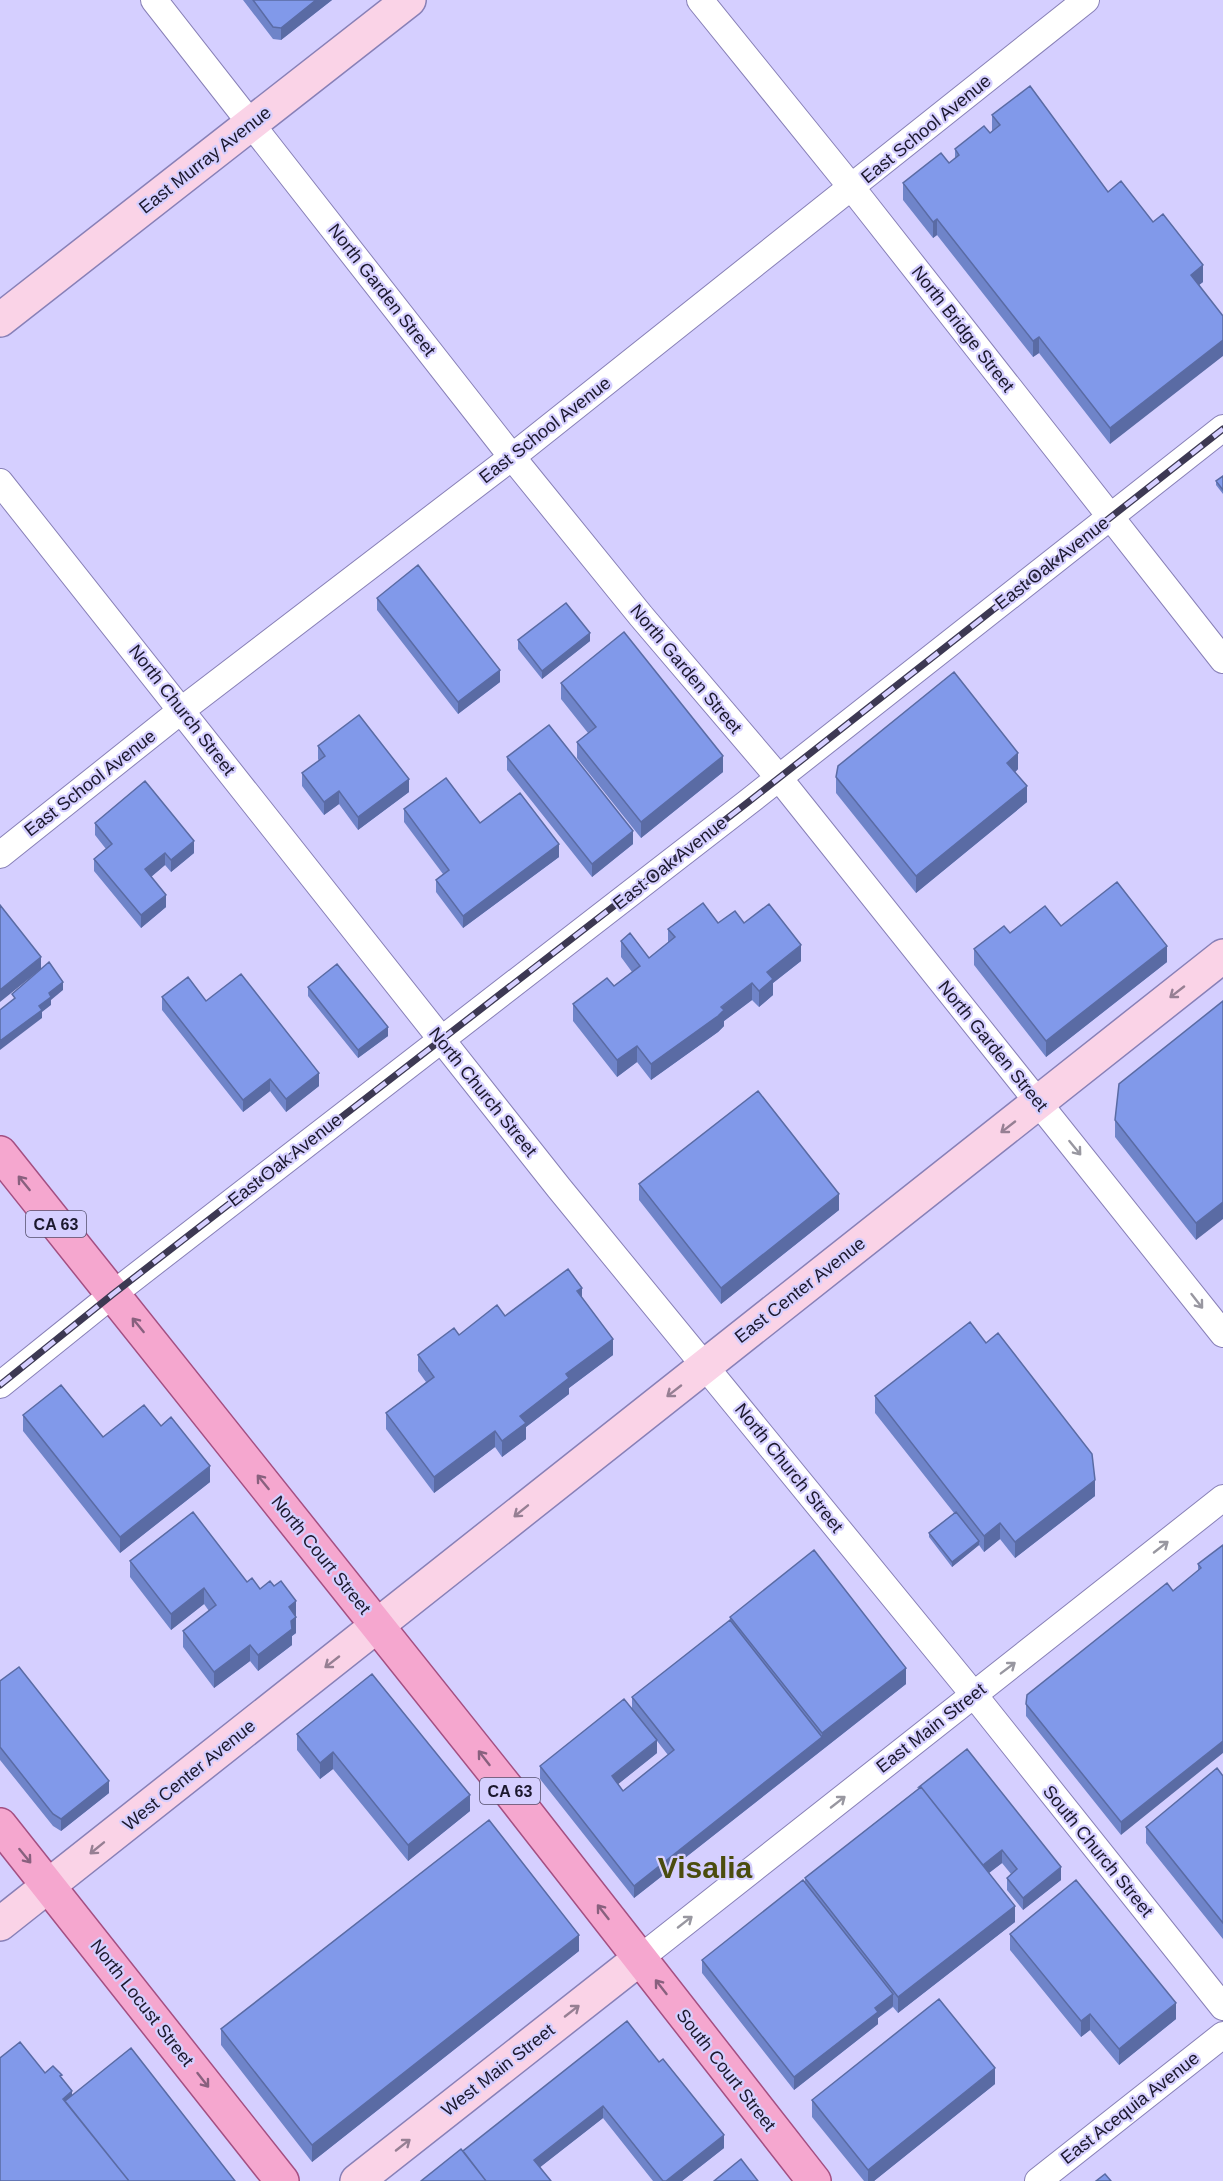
<svg xmlns="http://www.w3.org/2000/svg" width="1223" height="2181" font-family="Arial,sans-serif">
<style>
.lines{fill:none;stroke-linecap:round;stroke-linejoin:round}
.street-casing{stroke:#8880b7;stroke-width:28}
.secondary-casing{stroke:#8880b7;stroke-width:36}
.primary-casing{stroke:#a44f82;stroke-width:36}
.street{stroke:#fff;stroke-width:26}
.secondary{stroke:#fad3e7;stroke-width:33}
.primary{stroke:#f5a7cf;stroke-width:33}
.rail-casing{stroke:#3d3953;stroke-width:7}
.rail{stroke:#d5cfff;stroke-width:4.5;stroke-dasharray:14;stroke-linecap:butt}
.wall{fill:#6f84c9}
.shaded-wall{fill:#5a6ba4}
.building{fill:#8199ea;stroke:#5a6ba4;stroke-width:1.5}
.oneway{stroke:#967f93}
.oneway2{stroke:#9897a0}
.oneway3{stroke:#88607e}
.labels{text-anchor:middle;stroke-width:4.5;stroke-linejoin:round;paint-order:stroke}
.shield{fill:#d5cfff;stroke:#534f6c;stroke-width:1.5}
.shield-label{font-size:16px;font-weight:bold;fill:#1b182d}
.street-label{font-size:18px;fill:#1b182d;stroke:#d5cfff}
.town-label{font-size:30px;font-weight:bold;fill:#4b4c0e;stroke:#d5cfff}
</style>
<rect width="100%" height="100%" fill="#d5cfff"/>
<g class="lines">
<g class="street-casing">
<path id="street" d="M154 0 512 457 641 616 779 778 1223 1334
M700 0 852 188 1223 660
M0 482 559 1188 974 1695 1223 2007
M0 855 183 709 512 457 1086 0
M0 1385 113 1294 747 803 1223 428
M639 1959 1223 1498
M1038 2181 1223 2035"/>
</g>
<g class="secondary-casing">
<path id="secondary" d="M0 320 409 0
M0 1924 1223 956
M357 2181 639 1959"/>
</g>
<g class="primary-casing">
<path id="primary" d="M0 1153 510 1792 814 2181
M0 1825 282 2181"/>
</g>
<use href="#street" class="street"/>
<use href="#secondary" class="secondary"/>
<use href="#primary" class="primary"/>
<g class="rail-casing">
<path id="rail" d="M0 1385 113 1294 747 803 1223 429"/>
</g>
<use href="#rail" class="rail"/>
</g>
<path class="wall" d="M243 0H332L281 40 273 39Z
M992 115 1153 222 1203 282 1199 285 1110 444 1039 353 1033 357 937 235 933 238 903 200V183L949 163 955 159V149L990 133 992 131Z
M1223 476V494L1216 485V481Z
M377 598 500 682 458 714 377 610Z
M518 640 590 641 542 679 518 649Z
M561 683 723 772 641 838 577 758V742L588 733 561 699Z
M318 746 409 792 358 830 339 804 324 815 302 786V773L319 761 318 759Z
M507 757 633 844 592 877 507 770Z
M1018 769 1015 772 1027 802 916 893 836 793V777Z
M404 809 480 823 559 857 463 928 436 892V880L443 874 404 822Z
M95 823 194 853 171 872 165 865 151 877 166 907 141 928 94 871V859L106 849 95 835Z
M718 923H744L801 961 773 983V995L759 1007 752 1000 724 1021V1026L718 1032 651 1080 637 1062 617 1077 573 1021V1004L614 986 632 972 621 957V941L649 958 668 943V929Z
M1061 926 1167 962 1046 1057 974 965V949Z
M308 987 388 1036 358 1058 308 996Z
M162 997 206 1001 319 1086 286 1112 270 1091 243 1112 162 1010Z
M1223 1001 1196 1240 1115 1137V1120Z
M639 1184 839 1210 721 1304 639 1200Z
M582 1298 613 1355 569 1388V1394L526 1427V1439L502 1457 495 1447 434 1493 386 1429V1413L426 1382 418 1371V1355L459 1335 505 1316Z
M875 1396 1095 1496 1015 1558 1000 1539 984 1552 979 1545 952 1567 929 1537V1533L954 1513 875 1413Z
M23 1415 103 1437 161 1426 210 1482 120 1553 23 1431Z
M1223 1545 1121 1835 1026 1716V1704L1198 1571V1564Z
M130 1561 247 1582 260 1589 274 1586 296 1601V1633L292 1636V1645L258 1671 250 1661 214 1688 183 1647V1631L209 1611 204 1604 171 1630 130 1577Z
M730 1617 906 1684 634 1898 540 1779V1766L657 1753 618 1784 623 1791 668 1755 632 1709V1697L730 1620Z
M0 1681 109 1793 61 1831 53 1826 0 1760Z
M297 1734 470 1811 408 1861 333 1769 320 1779 297 1750Z
M1223 1776V1939L1146 1843V1827Z
M919 1788 1061 1880 1023 1910 1007 1890V1878L1011 1874 1002 1863 989 1873 1015 1922 898 2013 893 2007 878 2018V2024L794 2090 702 1973V1960L805 1882V1878Z
M1010 1934 1176 2019 1119 2065 1090 2030 1081 2037 1010 1950Z
M579 1951 312 2162 221 2045V2029Z
M659 2062 724 2148 682 2181H653L603 2118 540 2167 463 2151Z
M995 2084 874 2181H864L812 2117V2100Z"/>
<path class="shaded-wall" d="M316 0H332L281 40V28Z
M937 219V235L933 238V222Z
M1203 265V282L1191 291V275Z
M1039 337V353L1033 357V341Z
M1223 340V356L1110 444V428Z
M590 633V641L542 679V671Z
M500 670V682L458 714V702Z
M1018 753V769L1007 780V763Z
M723 756V772L641 838V822Z
M409 779V792L358 830V817Z
M1027 786V802L916 893V876Z
M339 791V804L324 815V802Z
M633 831V844L592 877V864Z
M194 841V853L171 872V860Z
M559 844V857L463 928V916Z
M165 853V865L145 882V869Z
M166 895V907L141 928V915Z
M801 945V961L773 983V995L759 1007V991L767 972Z
M1167 946V962L1046 1057V1041Z
M41 957V969L0 1002V990Z
M63 982V990L51 1000V1005L42 1012V1018L0 1050V1041L49 993Z
M752 983V1000L724 1021V1026L718 1032 651 1080V1064Z
M388 1027V1036L358 1058V1050Z
M637 1046V1062L617 1077V1060Z
M319 1073V1086L286 1112V1099Z
M270 1079V1091L243 1112V1100Z
M839 1194V1210L721 1304V1288Z
M1223 1202V1219L1196 1240V1223Z
M582 1288V1304L577 1291Z
M613 1339V1355L569 1388V1394L526 1427V1439L502 1457V1441L520 1416 566 1374Z
M495 1431V1447L434 1493V1477Z
M210 1466V1482L120 1553V1537Z
M1095 1480V1496L1015 1558V1542Z
M1000 1523V1539L984 1552V1536Z
M979 1541V1545L952 1567V1562Z
M204 1588V1604L171 1630V1614Z
M296 1601V1633L292 1636V1645L258 1671V1655L289 1607Z
M250 1645V1661L214 1688V1672Z
M906 1668V1684L634 1898V1886L822 1737V1733Z
M657 1740V1753L612 1789V1776Z
M1223 1741V1753L1121 1835V1822Z
M333 1752V1769L320 1779V1763Z
M109 1781V1793L61 1831V1819Z
M470 1795V1811L408 1861V1845Z
M1002 1850V1863L981 1879V1866Z
M1061 1867V1880L1023 1910V1898Z
M1015 1906V1922L898 2013V1997Z
M579 1935V1951L312 2162V2145Z
M893 1994V2006L878 2018V2024L794 2090V2077L875 2008Z
M1176 2003V2019L1119 2065V2049Z
M1090 2014V2030L1081 2037V2021Z
M995 2068V2084L874 2181H868V2170Z
M72 2091V2108L63 2099Z
M603 2106V2118L534 2172V2160Z
M724 2135V2148L682 2181H666Z"/>
<path class="building" d="M253 0H316L281 28 273 27Z
M1030 86 1108 192 1121 181 1153 222 1163 214 1203 265 1191 275 1223 316V340L1110 428 1039 337 1033 341 937 219 933 222 903 183 941 153 949 163 959 155 955 149 984 126 990 133 1000 125 992 115Z
M1223 476V490L1216 481Z
M418 565 500 670 458 702 377 598Z
M566 603 590 633 542 671 518 640Z
M624 632 723 756 641 822 577 742 596 727 561 683Z
M954 672 1018 753 1007 763 1027 786 916 876 836 777 838 766Z
M359 715 409 779 358 817 339 791 324 802 302 773 325 756 318 746Z
M549 725 633 831 592 864 507 757Z
M446 778 480 823 520 793 559 844 463 916 436 880 449 870 404 809Z
M145 781 194 841 171 860 165 853 145 869 166 895 141 915 94 859 112 844 95 823Z
M1117 882 1167 946 1046 1041 974 949 1004 926 1010 933 1045 906 1061 926Z
M703 903 718 923 735 911 744 923 769 904 801 945 767 972 773 979 759 991 752 983 721 1007 724 1010 718 1016 651 1064 637 1046 617 1060 573 1004 607 978 614 986 640 966 621 941 630 933 649 958 675 937 668 929Z
M0 905 41 957 0 990Z
M49 962 63 982 49 993 51 997 39 1006 42 1010 0 1041V1010L15 998 12 994Z
M337 964 388 1027 358 1050 308 987Z
M241 974 319 1073 286 1099 270 1079 243 1100 162 997 188 977 206 1001Z
M1223 1001V1202L1196 1223 1115 1120 1119 1084Z
M758 1091 839 1194 721 1288 639 1184Z
M568 1269 582 1288 577 1291 613 1339 566 1374 569 1378 520 1416 526 1423 502 1441 495 1431 434 1477 386 1413 434 1377 418 1355 454 1328 459 1335 497 1305 505 1316Z
M970 1322 986 1343 998 1333 1092 1454 1095 1480 1015 1542 1000 1523 984 1536 875 1396Z
M61 1385 103 1437 144 1405 161 1426 171 1417 210 1466 120 1537 23 1415Z
M193 1512 247 1582 252 1578 260 1589 270 1581 274 1586 281 1581 296 1601 289 1607 296 1617 291 1621 292 1629 258 1655 250 1645 214 1672 183 1631 216 1605 204 1588 171 1614 130 1561Z
M956 1512 979 1541 952 1562 929 1533Z
M1223 1545V1741L1121 1822 1026 1704 1027 1695 1167 1583 1173 1591 1201 1568 1198 1564Z
M814 1550 906 1668 822 1733 730 1617Z
M730 1620 822 1737 634 1886 540 1766 624 1699 657 1740 612 1776 623 1791 674 1750 632 1697Z
M19 1667 109 1781 61 1819 53 1814 0 1747V1681Z
M372 1674 470 1795 408 1845 333 1752 320 1763 297 1734Z
M967 1749 1061 1867 1023 1898 1007 1878 1017 1869 1002 1850 983 1865 921 1787H919Z
M1217 1768 1223 1776V1923L1146 1827Z
M921 1787 1015 1906 898 1997 805 1878Z
M489 1820 579 1935 312 2145 221 2029Z
M803 1880 893 1994 875 2008 878 2012 794 2077 702 1960Z
M1076 1880 1176 2003 1119 2049 1090 2014 1081 2021 1010 1934Z
M939 1999 995 2068 868 2170 812 2100Z
M627 2021 659 2062 663 2059 724 2135 666 2181H663L603 2106 534 2160 551 2181H486L463 2151Z
M20 2042 45 2073 53 2066 62 2075 60 2076 72 2091 63 2099 129 2181H0V2058Z
M131 2048 235 2181H129L65 2101Z
M461 2149 486 2181H421Z
M741 2159 758 2181H714Z
M1105 2174 1111 2181H1096Z"/>
<defs><path id="oneway-shaft" d="M-6 0H5M1.5-3L5.5 0L1.5 3" fill="none" stroke-width="1.6" stroke-linecap="round" stroke-linejoin="round" transform="scale(1.5)"/></defs>
<g class="oneway">
<use href="#oneway-shaft" transform="translate(1177 992) rotate(142)"/>
<use href="#oneway-shaft" transform="translate(1008 1127) rotate(142)"/>
<use href="#oneway-shaft" transform="translate(674 1391) rotate(142)"/>
<use href="#oneway-shaft" transform="translate(521 1511) rotate(141)"/>
<use href="#oneway-shaft" transform="translate(332 1662) rotate(142)"/>
<use href="#oneway-shaft" transform="translate(97 1848) rotate(141)"/>
<use href="#oneway-shaft" transform="translate(572 2011) rotate(-38)"/>
<use href="#oneway-shaft" transform="translate(403 2145) rotate(-38)"/>
</g>
<g class="oneway2">
<use href="#oneway-shaft" transform="translate(1075 1148) rotate(51)"/>
<use href="#oneway-shaft" transform="translate(1197 1301) rotate(52)"/>
<use href="#oneway-shaft" transform="translate(1161 1547) rotate(-38)"/>
<use href="#oneway-shaft" transform="translate(1008 1668) rotate(-37)"/>
<use href="#oneway-shaft" transform="translate(838 1802) rotate(-38)"/>
<use href="#oneway-shaft" transform="translate(685 1922) rotate(-38)"/>
</g>
<g class="oneway3">
<use href="#oneway-shaft" transform="translate(24 1183) rotate(-129)"/>
<use href="#oneway-shaft" transform="translate(138 1325) rotate(-129)"/>
<use href="#oneway-shaft" transform="translate(263 1482) rotate(-129)"/>
<use href="#oneway-shaft" transform="translate(484 1758) rotate(-128)"/>
<use href="#oneway-shaft" transform="translate(25 1856) rotate(51)"/>
<use href="#oneway-shaft" transform="translate(603 1912) rotate(-128)"/>
<use href="#oneway-shaft" transform="translate(661 1987) rotate(-128)"/>
<use href="#oneway-shaft" transform="translate(203 2080) rotate(52)"/>
</g>
<g class="labels">
<g class="shield">
<rect x="26" y="1211" width="60" height="26" rx="4.5"/>
<rect x="480" y="1778" width="60" height="26" rx="4.5"/>
</g>
<g class="shield-label">
<text x="56" y="1230">CA 63</text>
<text x="510" y="1797">CA 63</text>
</g>
<g class="street-label">
<text transform="translate(926 129) rotate(-39)" y="6">East School Avenue</text>
<text transform="translate(205 160) rotate(-38)" y="6">East Murray Avenue</text>
<text transform="translate(382 290) rotate(52)" y="6">North Garden Street</text>
<text transform="translate(963 329) rotate(52)" y="6">North Bridge Street</text>
<text transform="translate(545 430) rotate(-38)" y="6">East School Avenue</text>
<text transform="translate(1052 563) rotate(-38)" y="6">East Oak Avenue</text>
<text transform="translate(686 669) rotate(50)" y="6">North Garden Street</text>
<text transform="translate(182 710) rotate(52)" y="6">North Church Street</text>
<text transform="translate(90 783) rotate(-38)" y="6">East School Avenue</text>
<text transform="translate(670 863) rotate(-38)" y="6">East Oak Avenue</text>
<text transform="translate(993 1046) rotate(51)" y="6">North Garden Street</text>
<text transform="translate(483 1092) rotate(51)" y="6">North Church Street</text>
<text transform="translate(285 1160) rotate(-38)" y="6">East Oak Avenue</text>
<text transform="translate(800 1290) rotate(-38)" y="6">East Center Avenue</text>
<text transform="translate(789 1468) rotate(51)" y="6">North Church Street</text>
<text transform="translate(321 1555) rotate(51)" y="6">North Court Street</text>
<text transform="translate(931 1728) rotate(-38)" y="6">East Main Street</text>
<text transform="translate(189 1775) rotate(-39)" y="6">West Center Avenue</text>
<text transform="translate(1098 1851) rotate(51)" y="6">South Church Street</text>
<text transform="translate(142 2003) rotate(52)" y="6">North Locust Street</text>
<text transform="translate(498 2070) rotate(-38)" y="6">West Main Street</text>
<text transform="translate(726 2070) rotate(52)" y="6">South Court Street</text>
<text transform="translate(1130 2108) rotate(-38)" y="6">East Acequia Avenue</text>
</g>
<g class="town-label">
<text x="705" y="1878">Visalia</text>
</g>
</g>
</svg>
